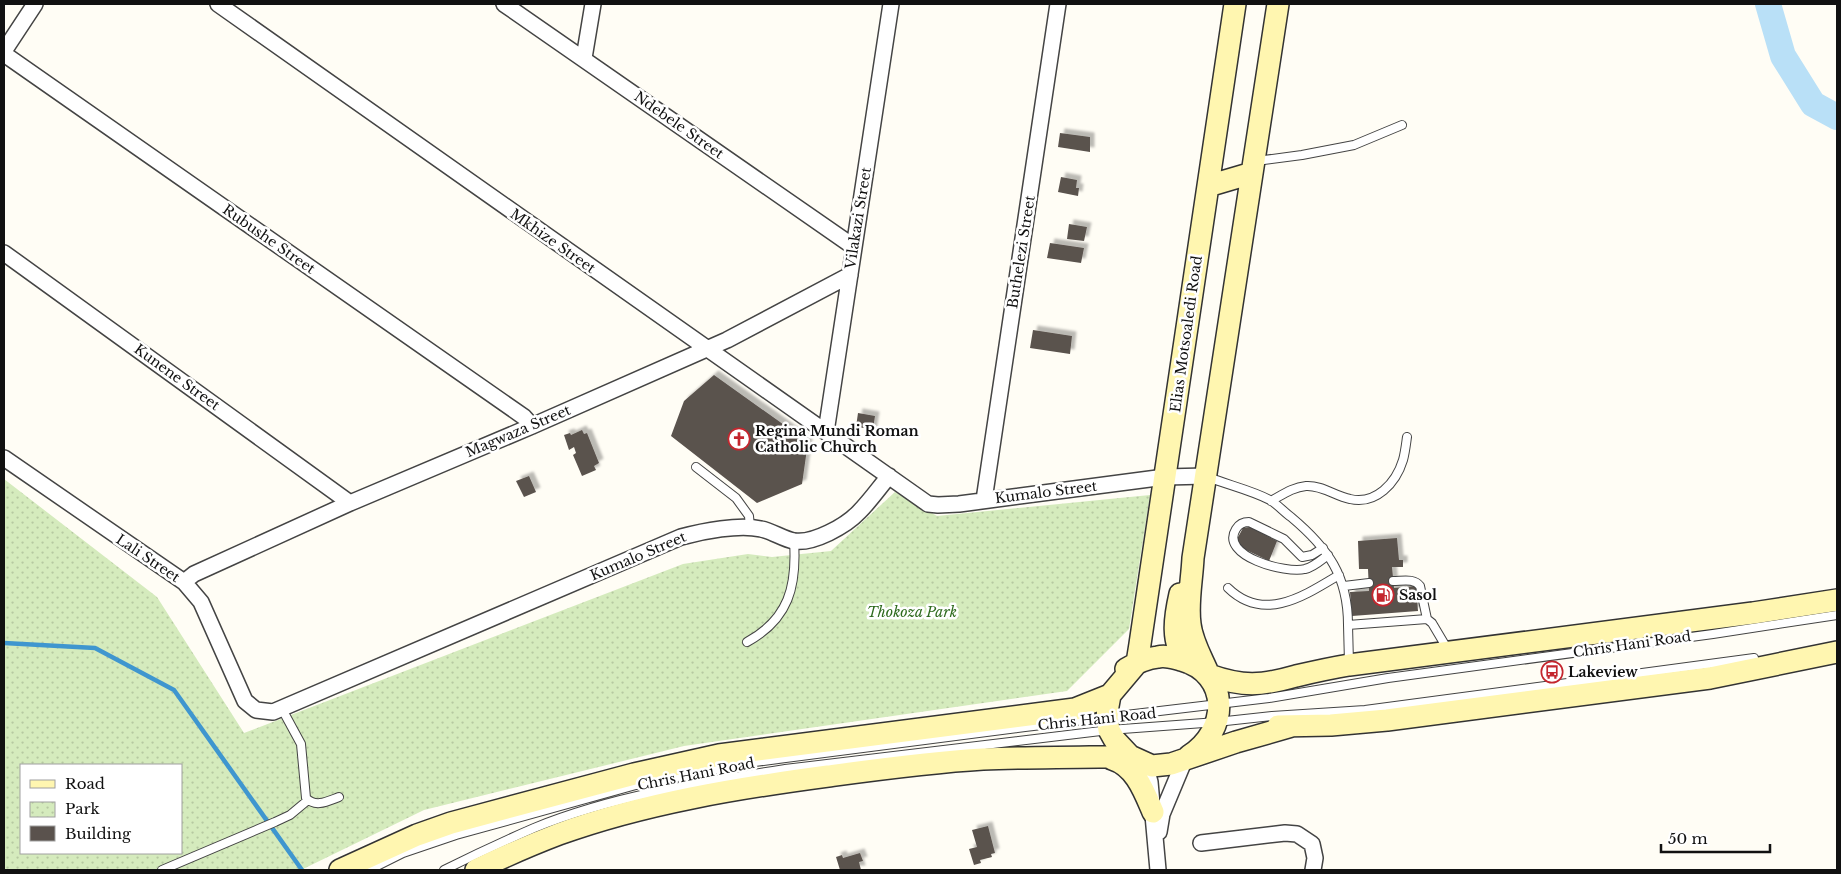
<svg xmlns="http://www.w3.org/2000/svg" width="1841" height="874" font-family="'Libre Baskerville',serif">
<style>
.park{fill:url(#park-dots);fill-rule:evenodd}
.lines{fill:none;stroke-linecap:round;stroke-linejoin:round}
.stream{stroke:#3f96cf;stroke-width:4.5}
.river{stroke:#b9e0f7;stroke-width:26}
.building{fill:#5a524d;filter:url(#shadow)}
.service-casing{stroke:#444;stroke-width:10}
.minor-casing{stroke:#444;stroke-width:18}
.secondary-casing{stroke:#333;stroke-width:24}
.service{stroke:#fff;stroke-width:8}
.minor{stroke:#fff;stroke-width:15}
.secondary{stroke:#fff6b0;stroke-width:21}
.labels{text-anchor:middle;stroke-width:5;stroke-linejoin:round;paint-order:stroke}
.street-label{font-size:14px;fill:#111;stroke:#fff}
.poi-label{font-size:14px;font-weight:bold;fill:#111;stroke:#fff;text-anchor:start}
.park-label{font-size:14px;font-style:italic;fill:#2f6b1f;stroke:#fff}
</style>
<defs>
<pattern id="park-dots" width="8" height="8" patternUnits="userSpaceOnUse" patternTransform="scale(1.25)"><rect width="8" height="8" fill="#d5ebbd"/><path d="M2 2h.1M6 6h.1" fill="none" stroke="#b6c8a1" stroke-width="1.8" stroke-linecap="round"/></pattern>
<filter id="shadow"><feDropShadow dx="4.5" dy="-4.5" stdDeviation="1" flood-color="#0004"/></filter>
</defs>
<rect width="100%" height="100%" fill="#fffdf5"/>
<path class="park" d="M4 479 157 597 244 733 683 564 748 554 772 557 831 551 895 492 937 516 1150 495 1129 629 1067 691 684 746 424 810 301 870H4ZM21 765H181V853H21Z"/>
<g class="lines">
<path class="stream" d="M4 643 95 648 174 690 302 870"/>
<path class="river" d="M1768 4 1783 56 1813 104 1837 117"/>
</g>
<path class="building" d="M1060 133 1090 137V152L1058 147Z
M1061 177 1077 180 1076 188H1079L1078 196 1058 192Z
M1069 224 1087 227 1084 241 1067 239Z
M1050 243 1084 248 1081 263 1047 258Z
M1033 330 1072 336 1070 354 1030 348Z
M714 375 808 442 802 484 757 503 671 436 684 401Z
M858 413 875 416 872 435 864 434V428L856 427Z
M582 430 584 434 587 433 599 463 594 466 596 470 582 476 573 455 576 453 574 447 569 450 564 435 570 433 571 435Z
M529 476 536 492 524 497 516 481Z
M1250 527 1277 541 1269 561 1240 547 1237 539 1243 528Z
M1397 538 1399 560H1403V567H1392L1394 588 1416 586 1418 611 1352 616 1350 592 1369 591 1368 569H1359L1358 541Z
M988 826 995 853 991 854 992 857 980 860 981 863 974 865 969 849 977 847 972 830Z
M860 853 863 861 859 862 861 870H840L836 857 842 855 843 858Z"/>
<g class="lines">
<g class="service-casing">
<path id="service" d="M1256 161 1302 155 1354 145 1402 125
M696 467 736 498 749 516 750 528
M1208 477C1228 485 1251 490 1270 500 1277 504 1284 512 1291 517 1328 548 1348 576 1348 625
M1271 501C1282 495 1293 487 1306 486 1322 485 1335 496 1350 499 1376 505 1396 483 1403 460 1405 453 1406 444 1407 437
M1323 548 1312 555 1302 557 1284 539 1249 522C1243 522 1239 524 1236 529 1219 556 1286 574 1305 569 1314 567 1321 560 1328 555
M1393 581C1403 581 1414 578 1420 586L1427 619
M1344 586 1369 583
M1228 588C1264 623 1304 596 1339 575
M747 642C789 619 797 586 794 541
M1349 663 1348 625 1427 619 1432 623 1448 650
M282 709 301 744 306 798C316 808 328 801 339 797
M162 870 275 822 290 815 308 800
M369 870 403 853 456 835 636 785 755 762 1025 727 1269 698 1388 678 1713 634 1837 615
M444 870C474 855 504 841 534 828 612 796 702 782 785 769L1109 730 1217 722 1272 716 1365 710 1754 658"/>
</g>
<g class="minor-casing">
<path id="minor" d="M218 4 928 504 938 505 959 504 1165 477 1206 476
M504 4 854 247
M4 51 35 4
M4 54 524 417 532 426
M584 58 593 4
M4 253 350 503
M826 432 891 4
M4 458 184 582 201 602 245 701 256 710 273 712 681 537C703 531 739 524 761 529 772 531 783 539 794 541 813 544 846 526 859 512 870 501 879 488 889 476
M984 500 1058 4
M184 582 194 574 350 503 532 426 727 340 850 275
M1145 764 1150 782 1158 870
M1159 832 1162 814 1185 759
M1201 843 1285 833 1297 834 1312 844 1315 858 1313 870"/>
</g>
<g class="secondary-casing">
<path id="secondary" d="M1235 4 1140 644 1137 663 1110 695 1108 706 1107 718 1109 730 1114 739 1130 756 1152 766 1171 764 1236 742 1292 726
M1278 4 1193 558C1192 580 1187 603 1190 624 1192 642 1202 658 1209 675 1243 687 1261 686 1296 676 1313 672 1331 668 1349 665L1753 613 1837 600
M1208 186 1252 173
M1180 594C1175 616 1170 643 1187 662
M1126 669C1136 663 1147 658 1158 657 1166 655 1173 658 1181 660 1231 674 1229 731 1189 756
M1278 726 1331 725 1387 720 1710 678 1837 652
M1112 759C1135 766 1144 791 1153 812
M340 870 417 835 451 823 634 774 719 755 1075 709 1110 695
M476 870C503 857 530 845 559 834 645 803 738 788 828 776 880 769 931 762 983 759 1032 757 1081 758 1130 756"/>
</g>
<use href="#service" class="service"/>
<use href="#minor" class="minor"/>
<use href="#secondary" class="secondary"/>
</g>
<defs>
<g id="church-ring" transform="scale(1.125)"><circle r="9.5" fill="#fff" stroke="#c4262e" stroke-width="1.5"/><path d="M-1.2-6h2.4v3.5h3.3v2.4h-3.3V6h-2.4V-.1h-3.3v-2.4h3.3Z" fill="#c4262e"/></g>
<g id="fuel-ring" transform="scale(1.125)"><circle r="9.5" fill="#fff" stroke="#c4262e" stroke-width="1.5"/><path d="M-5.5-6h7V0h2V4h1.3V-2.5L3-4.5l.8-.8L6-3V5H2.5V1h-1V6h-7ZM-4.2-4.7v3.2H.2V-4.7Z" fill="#c4262e"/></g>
<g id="bus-ring" transform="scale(1.125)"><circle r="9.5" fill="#fff" stroke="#c4262e" stroke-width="1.5"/><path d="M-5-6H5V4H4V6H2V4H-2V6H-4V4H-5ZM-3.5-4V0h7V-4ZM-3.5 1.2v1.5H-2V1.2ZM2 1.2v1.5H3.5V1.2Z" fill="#c4262e"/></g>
</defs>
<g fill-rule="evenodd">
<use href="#church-ring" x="739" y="439"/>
<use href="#fuel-ring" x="1383" y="595"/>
<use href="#bus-ring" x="1552" y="672"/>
</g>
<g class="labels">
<g class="street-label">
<text transform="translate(679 125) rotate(35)" y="5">Ndebele Street</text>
<text transform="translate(858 218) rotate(-81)" y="5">Vilakazi Street</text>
<text transform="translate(269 239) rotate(35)" y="5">Rubushe Street</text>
<text transform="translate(553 241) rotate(35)" y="5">Mkhize Street</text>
<text transform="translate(1021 252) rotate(-81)" y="5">Buthelezi Street</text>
<text transform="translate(1186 334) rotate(-82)" y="5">Elias Motsoaledi Road</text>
<text transform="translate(177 377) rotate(36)" y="5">Kunene Street</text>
<text transform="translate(518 431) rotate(-23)" y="5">Magwaza Street</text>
<text transform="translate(1046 492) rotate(-7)" y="5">Kumalo Street</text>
<text transform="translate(638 556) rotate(-23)" y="5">Kumalo Street</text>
<text transform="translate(148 558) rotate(34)" y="5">Lali Street</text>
<text transform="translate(1632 644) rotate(-8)" y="5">Chris Hani Road</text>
<text transform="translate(1097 719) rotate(-6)" y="5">Chris Hani Road</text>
<text transform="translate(696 774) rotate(-11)" y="5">Chris Hani Road</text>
</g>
<g class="poi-label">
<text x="755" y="436">Regina Mundi Roman<tspan x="755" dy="16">Catholic Church</tspan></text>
<text x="1399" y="600">Sasol</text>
<text x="1568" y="677">Lakeview</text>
</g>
<g class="park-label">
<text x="912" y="617">Thokoza Park</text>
</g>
</g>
<rect width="1841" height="874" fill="none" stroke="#111111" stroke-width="10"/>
<rect x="20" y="764" width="162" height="90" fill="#ffffff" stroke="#a0a0a0"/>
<rect x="30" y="780" width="25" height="8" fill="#fff6b0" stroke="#a0a0a0"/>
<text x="65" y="789" font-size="15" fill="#111111">Road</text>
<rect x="30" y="802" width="25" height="15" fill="url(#park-dots)" stroke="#a0a0a0"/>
<text x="65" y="814" font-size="15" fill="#111111">Park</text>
<rect x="30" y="826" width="25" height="15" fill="#5a524d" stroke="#a0a0a0"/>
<text x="65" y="839" font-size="15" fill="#111111">Building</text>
<path d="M1661 844v8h109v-8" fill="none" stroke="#111111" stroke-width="2.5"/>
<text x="1668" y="844" font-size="15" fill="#111111" stroke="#ffffff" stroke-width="4" paint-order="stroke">50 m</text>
</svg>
